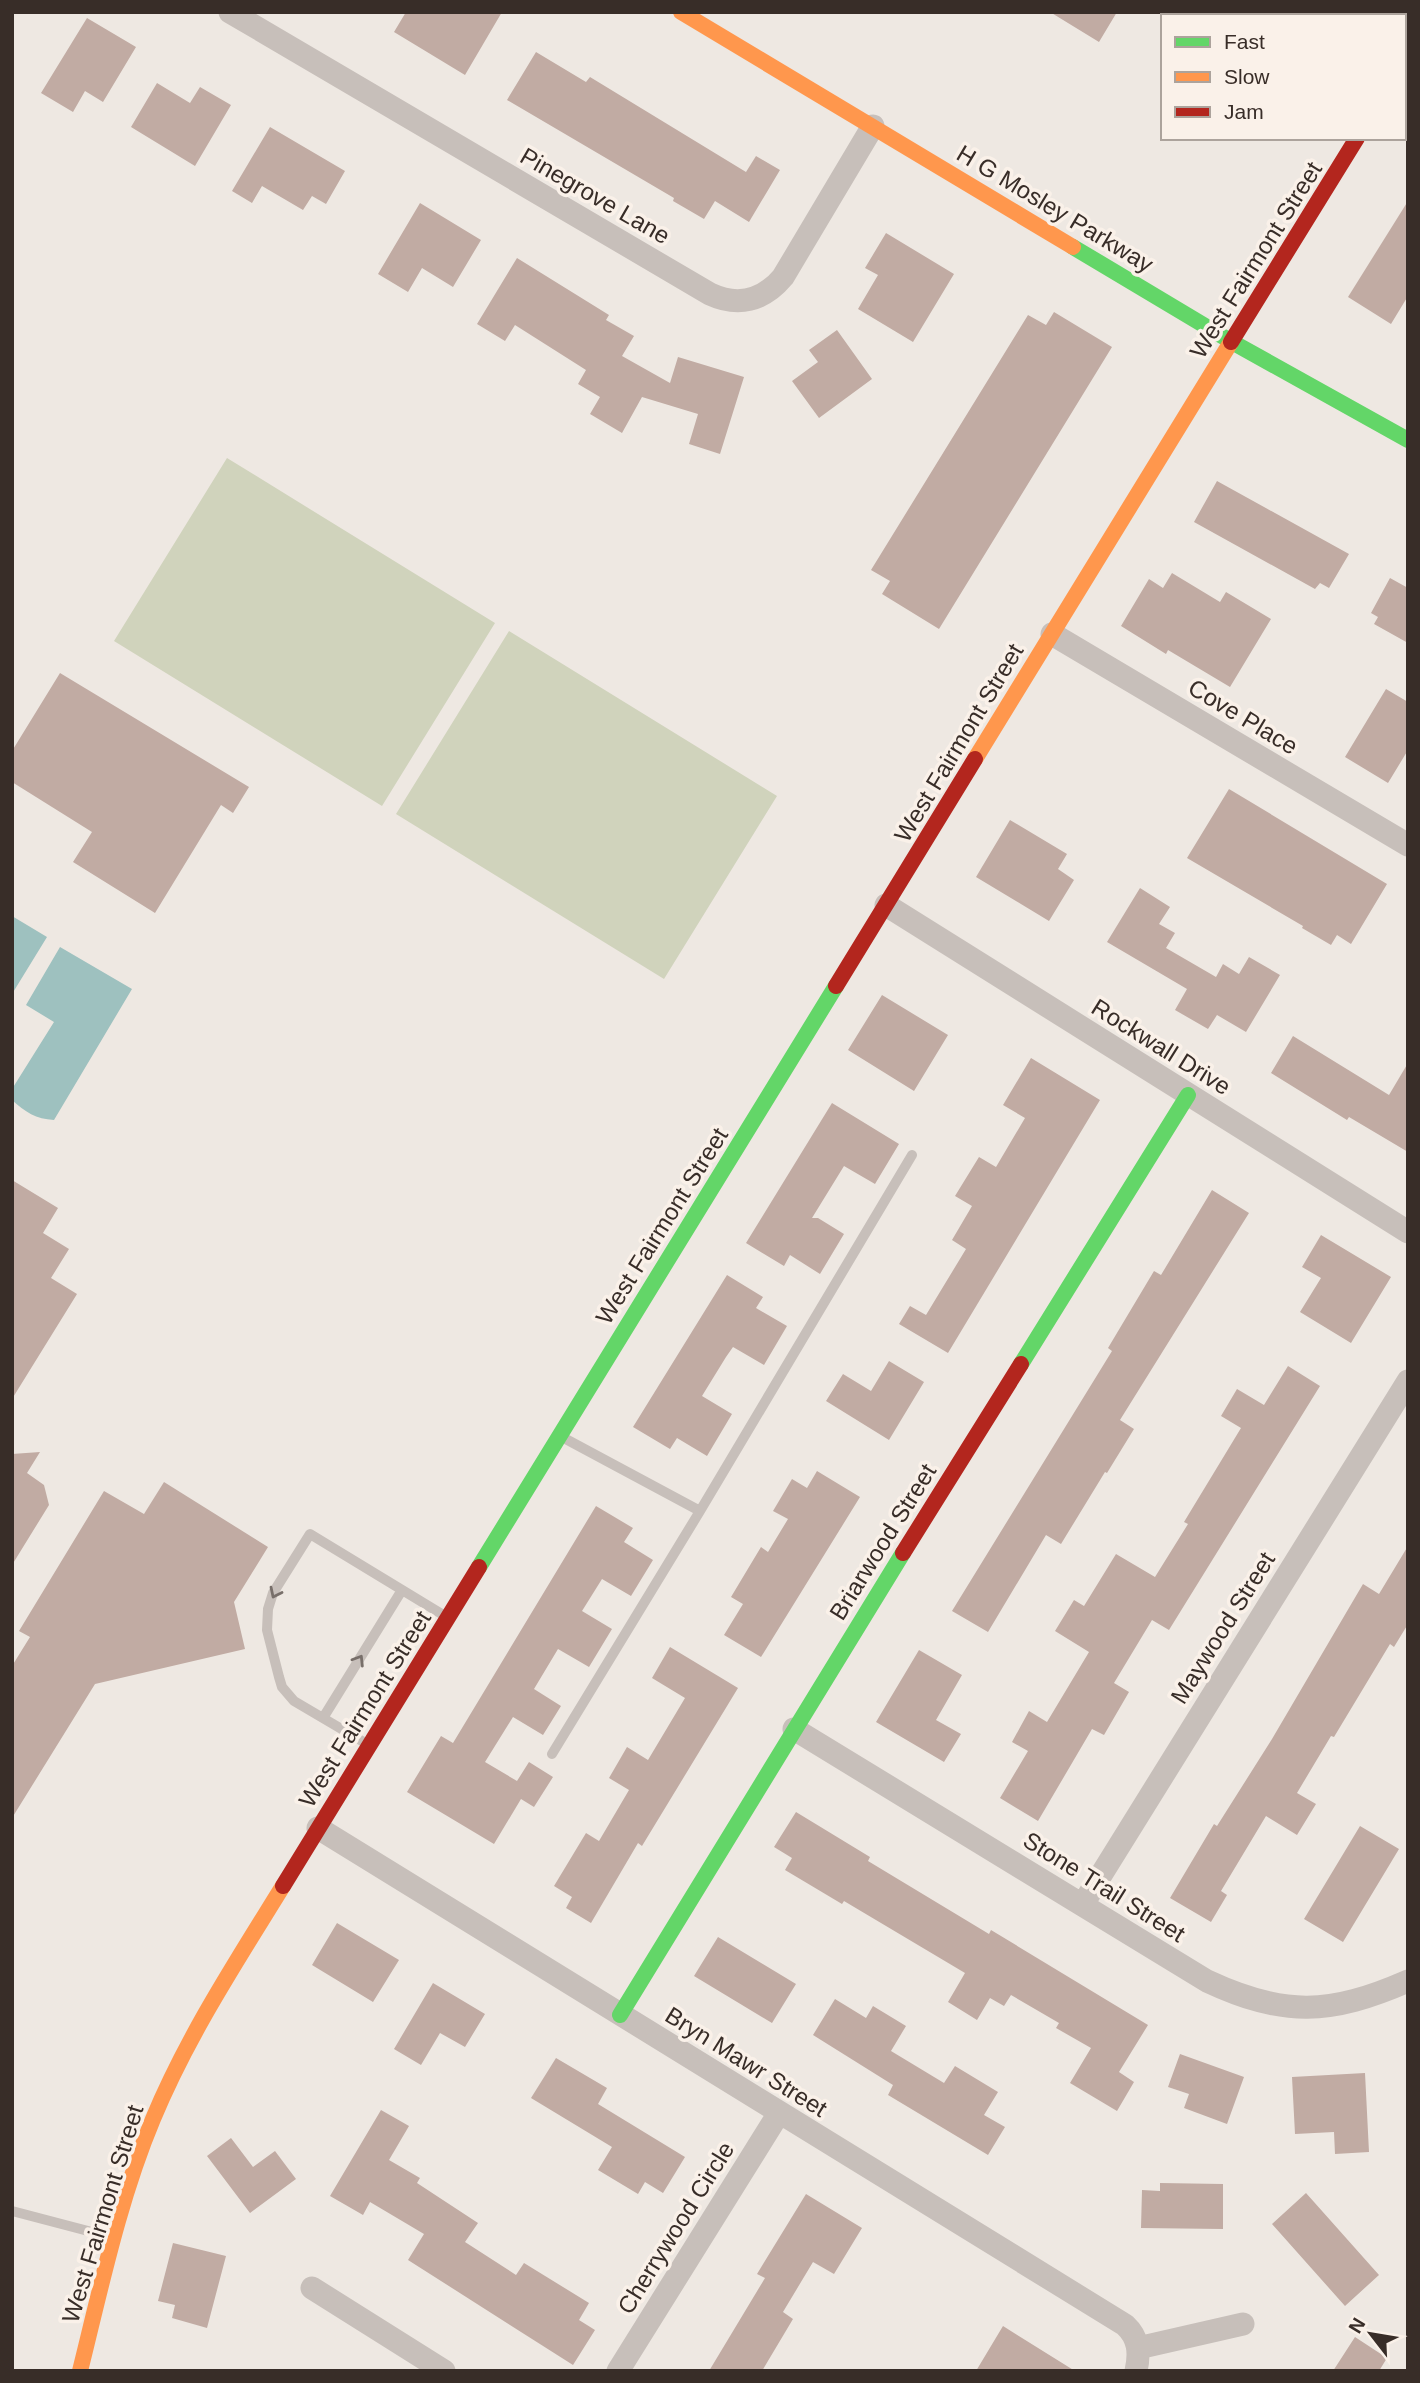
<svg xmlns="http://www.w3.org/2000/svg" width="1420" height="2383" font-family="Arial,sans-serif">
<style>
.green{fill:#d0d3bc}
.water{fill:#9ec1bf}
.building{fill:#c1aba3}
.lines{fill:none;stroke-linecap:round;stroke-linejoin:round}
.lane{stroke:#c7bfba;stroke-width:10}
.street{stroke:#c7bfba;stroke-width:23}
.fast{stroke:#63d668;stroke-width:16}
.slow{stroke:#ff974d;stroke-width:16}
.jam{stroke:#b3261e;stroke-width:16}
.oneway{stroke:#786f6a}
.labels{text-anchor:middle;stroke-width:7;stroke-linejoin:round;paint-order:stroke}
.street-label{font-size:24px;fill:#382d28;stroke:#faf1e9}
</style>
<rect width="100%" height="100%" fill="#eee8e2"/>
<path class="green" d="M227 458 495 623 382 806 114 641Z
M509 631 777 796 664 979 396 814Z"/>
<path class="water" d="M12 916 47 937 12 994Z
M60 947 132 989 54 1120C36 1119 25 1112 12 1100V1089L54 1022 26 1005Z"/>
<path class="building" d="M406 12H502L465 75 394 32Z
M1050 12H1117L1099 42Z
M87 18 136 47 103 102 85 91 73 112 41 93Z
M536 52 586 82 590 77 746 172 756 156 780 170 749 222 715 201 704 219 673 201 674 198 507 100Z
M157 83 190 103 200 87 231 105 195 166 131 127Z
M270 127 345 171 326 204 312 196 303 210 262 186 252 203 232 191Z
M1408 201V296L1391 324 1348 297Z
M420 203 481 240 453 287 422 268 408 292 378 274Z
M886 233 954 274 913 342 858 309 878 275 865 268Z
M517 258 609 315 606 320 634 336 622 356 670 383 678 357 744 377 720 454 689 444 698 414 642 397 622 433 590 414 600 397 578 384 586 370 515 325 505 341 477 324Z
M1054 312 1112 347 939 629 882 594 890 581 871 570 1028 315 1046 325Z
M837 330 872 379 819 418 792 381 818 362 809 350Z
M1217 481 1349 554 1329 588 1320 583 1315 589 1194 522Z
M1172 573 1220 602 1226 592 1271 619 1230 687 1168 650 1166 654 1121 626 1149 579 1163 588Z
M1390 578 1408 588V643L1374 624 1378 617 1371 613Z
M60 673 249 787 233 813 221 805 155 913 73 862 92 832 12 782V751Z
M1386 689 1408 702V750L1388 783 1345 757Z
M1229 789 1387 884 1351 944 1337 935 1331 945 1302 928 1303 926 1187 858Z
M1010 820 1067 854 1058 869 1074 880 1049 921 976 877Z
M1140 888 1170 907 1159 924 1175 933 1166 948 1216 977 1223 964 1239 974 1249 957 1280 975 1246 1032 1217 1015 1208 1029 1175 1010 1187 989 1107 942Z
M882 995 948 1035 914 1091 848 1050Z
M1293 1036 1389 1095 1408 1063V1152L1349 1117 1347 1120 1271 1073Z
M1031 1058 1100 1100 948 1353 899 1324 910 1306 926 1315 966 1249 952 1240 972 1206 955 1196 979 1157 996 1167 1025 1118 1003 1105Z
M832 1103 899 1144 875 1184 844 1166 812 1218H818L844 1234 820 1274 790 1255 784 1266 746 1243Z
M12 1180 58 1208 43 1233 69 1249 51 1278 77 1294 12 1399Z
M1212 1190 1249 1213 1120 1420 1134 1429 1107 1473 1105 1472 1061 1544 1046 1535 988 1632 952 1611 1112 1351 1108 1348 1154 1271 1161 1275Z
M1321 1235 1391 1277 1351 1343 1300 1312 1321 1278 1302 1267Z
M727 1275 763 1297 756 1308 787 1326 764 1365 733 1347 726 1357 702 1396 732 1414 707 1456 677 1438 670 1449 633 1427Z
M889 1361 924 1382 889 1440 826 1401 843 1374 871 1391Z
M1288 1366 1320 1386 1169 1630 1152 1620 1114 1683 1129 1692 1104 1735 1092 1729 1038 1821 1000 1798 1028 1751 1012 1742 1029 1711 1047 1722 1089 1652 1055 1631 1074 1600 1084 1606 1116 1554 1155 1577 1188 1524 1184 1522 1241 1428 1221 1416 1237 1389 1264 1405Z
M40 1452 27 1473 44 1485 49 1505 12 1565V1454Z
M817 1471 860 1497 761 1657 724 1635 743 1604 731 1597 761 1547 768 1552 788 1519 773 1511 792 1479 807 1488Z
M164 1482 268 1547 234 1602 245 1649 95 1684 12 1818V1666L30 1637 19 1631 104 1491 144 1514Z
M596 1506 633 1528 624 1542 653 1560 631 1596 602 1579 582 1611 612 1629 589 1667 558 1649 534 1689 561 1706 543 1735 513 1717 485 1762 517 1781 529 1762 553 1777 534 1807 521 1799 494 1844 407 1792 441 1736 453 1743Z
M1408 1546V1624L1394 1647 1390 1644 1334 1737 1331 1736 1297 1793 1316 1804 1297 1835 1266 1816 1221 1891 1227 1895 1211 1922 1170 1898 1214 1824 1217 1826 1272 1739 1363 1584 1379 1594Z
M670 1647 738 1688 642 1846 638 1843 591 1923 566 1908 572 1897 554 1886 586 1833 599 1841 629 1790 609 1778 627 1747 648 1760 685 1698 652 1678Z
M919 1650 962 1675 936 1720 961 1734 944 1762 876 1722Z
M796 1812 870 1857 868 1861 989 1934 991 1930 1148 2025 1119 2072 1134 2082 1117 2111 1070 2083 1091 2048 1056 2028 1059 2023 1011 1995 1004 2006 990 1998 977 2020 948 2002 965 1973 844 1901 842 1904 785 1870 792 1858 774 1847Z
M1360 1826 1399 1849 1343 1942 1304 1919Z
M337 1923 399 1960 373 2002 312 1965Z
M718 1937 796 1984 772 2023 694 1976Z
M433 1983 485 2014 465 2047 440 2033 421 2065 394 2049Z
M835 1999 866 2018 873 2006 906 2026 891 2051 944 2083 955 2066 998 2092 984 2115 1005 2127 988 2155 888 2095 893 2085 813 2035Z
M1180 2054 1244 2077 1227 2124 1184 2108 1189 2094 1168 2087Z
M556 2058 607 2088 598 2104 685 2157 663 2193 645 2182 638 2194 598 2170 612 2147 531 2098Z
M1365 2073 1369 2152 1335 2154 1334 2132 1295 2134 1292 2077Z
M381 2110 409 2126 389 2160 420 2178 417 2183 478 2223 465 2242 516 2275 524 2263 589 2303 579 2320 595 2330 573 2365 408 2260 424 2234 370 2202 363 2215 330 2196Z
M231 2138 253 2167 275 2151 296 2179 250 2213 207 2156Z
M1160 2183 1223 2184V2229L1141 2228 1142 2190 1160 2191Z
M1306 2193 1379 2275 1345 2306 1272 2224Z
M806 2194 862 2228 834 2274 813 2262 783 2312 793 2319 762 2371H709L765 2278 757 2274Z
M173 2243 226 2256 207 2328 172 2318 175 2305 158 2301Z
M1003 2326 1075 2371H976Z
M1355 2337 1387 2358 1379 2371H1333Z"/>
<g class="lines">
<path class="lane" d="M700 1511 912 1155
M323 1718 402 1590
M367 1744 294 1701 282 1687 279 1677 267 1630 268 1609 273 1593 310 1534 445 1616
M552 1754 700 1511 562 1437
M12 2211 111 2237"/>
<path class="street" d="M230 12 710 294C738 307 763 301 783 277L873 126
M1052 634 1408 845
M886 905 1408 1232
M794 1729 1207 1981C1284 2017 1330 2015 1408 1981
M318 1828 1125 2325C1139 2338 1140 2353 1136 2371
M1083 1904 1408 1381
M312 2288 444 2371
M1138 2348 1243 2324
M618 2371 779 2113"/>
<path class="fast" d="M1073 247 1232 342 1408 440
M1021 1364 1188 1095
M479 1567 836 986
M620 2015 903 1553"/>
<path class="slow" d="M681 12 1073 247
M975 759 1231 342
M80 2371C101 2287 119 2200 153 2119 187 2037 236 1962 283 1886"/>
<path class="jam" d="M1404 61 1408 56
M1231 342 1357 138
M836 986 975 759
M903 1553 1021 1364
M283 1886 479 1567"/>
</g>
<defs><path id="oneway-chevron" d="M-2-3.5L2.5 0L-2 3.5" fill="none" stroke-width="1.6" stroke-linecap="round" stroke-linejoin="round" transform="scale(1.75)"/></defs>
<g class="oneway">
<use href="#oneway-chevron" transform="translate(275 1593) rotate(116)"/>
<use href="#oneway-chevron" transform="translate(359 1660) rotate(-58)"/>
</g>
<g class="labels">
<g class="street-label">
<text transform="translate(595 196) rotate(30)" y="8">Pinegrove Lane</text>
<text transform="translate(1055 209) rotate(31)" y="8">H G Mosley Parkway</text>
<text transform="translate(1256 260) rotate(-58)" y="8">West Fairmont Street</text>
<text transform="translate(1243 717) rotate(31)" y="8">Cove Place</text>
<text transform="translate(959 743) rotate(-59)" y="8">West Fairmont Street</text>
<text transform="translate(1161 1047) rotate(32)" y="8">Rockwall Drive</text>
<text transform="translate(662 1226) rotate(-58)" y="8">West Fairmont Street</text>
<text transform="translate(883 1542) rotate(-58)" y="8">Briarwood Street</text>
<text transform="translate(1223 1628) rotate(-58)" y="8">Maywood Street</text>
<text transform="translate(365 1709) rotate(-58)" y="8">West Fairmont Street</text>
<text transform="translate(1104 1887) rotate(32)" y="8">Stone Trail Street</text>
<text transform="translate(746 2062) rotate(32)" y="8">Bryn Mawr Street</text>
<text transform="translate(103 2214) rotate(-73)" y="8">West Fairmont Street</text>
<text transform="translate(676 2228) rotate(-58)" y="8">Cherrywood Circle</text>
</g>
</g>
<rect width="1420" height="2383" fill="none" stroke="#382d28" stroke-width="28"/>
<rect x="1161" y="14" width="245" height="126" fill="#faf1e9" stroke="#aca39c" stroke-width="2"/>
<rect x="1175" y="37" width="35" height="10" fill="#63d668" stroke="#aca39c" stroke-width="2"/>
<text x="1224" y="49" font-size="21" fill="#382d28">Fast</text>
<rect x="1175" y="72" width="35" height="10" fill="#ff974d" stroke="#aca39c" stroke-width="2"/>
<text x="1224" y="84" font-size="21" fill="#382d28">Slow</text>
<rect x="1175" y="107" width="35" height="10" fill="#b3261e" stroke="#aca39c" stroke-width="2"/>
<text x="1224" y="119" font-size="21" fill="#382d28">Jam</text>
<g transform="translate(1371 2334) rotate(301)" stroke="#faf1e9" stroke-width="5" paint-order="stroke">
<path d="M0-5L12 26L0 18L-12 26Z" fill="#382d28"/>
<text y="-10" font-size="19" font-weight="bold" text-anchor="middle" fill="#382d28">N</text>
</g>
</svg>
